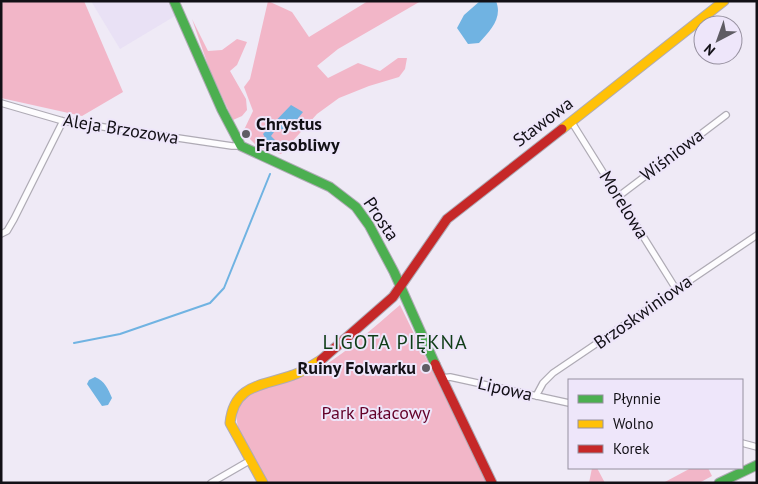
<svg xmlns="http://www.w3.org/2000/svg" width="758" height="484" font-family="'PT Sans',sans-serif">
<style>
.built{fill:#e9e1f5}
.forest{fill:#f2b6c8}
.water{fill:#70b3e2}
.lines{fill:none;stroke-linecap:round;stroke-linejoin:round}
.stream{stroke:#70b3e2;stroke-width:2}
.street-casing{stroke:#afabb5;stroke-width:8}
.fast-casing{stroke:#afabb5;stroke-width:11}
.slow-casing{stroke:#afabb5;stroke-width:11}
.jam-casing{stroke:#afabb5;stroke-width:11}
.street{stroke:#fdfcfe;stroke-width:5.5}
.fast{stroke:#4caf50;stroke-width:9}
.slow{stroke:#ffc107;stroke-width:9}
.jam{stroke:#c62828;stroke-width:9}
.poi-dot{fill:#5f5c64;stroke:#eee6fa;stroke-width:2}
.labels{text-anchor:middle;stroke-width:4;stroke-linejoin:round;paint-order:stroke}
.street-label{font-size:18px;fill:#121016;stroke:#eee6fa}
.poi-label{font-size:18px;font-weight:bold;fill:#121016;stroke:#eee6fa;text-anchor:start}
.park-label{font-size:18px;fill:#630129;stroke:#eee6fa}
.quarter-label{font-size:20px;letter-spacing:1px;fill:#0f3d17;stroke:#eee6fa}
</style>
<rect width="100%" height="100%" fill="#efeaf6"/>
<path class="built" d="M91 1H168L175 16 120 49Z"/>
<path class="forest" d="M4 1H84L123 92 82 116 1 98V5Z
M268 1 292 12 309 37 368 1H421L338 49 317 66 328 78 358 63 380 71 398 58H407L405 69 399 77 369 86 339 98 317 114 281 154 258 147 243 132 253 111 244 87 250 79Z
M192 19 208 51 222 50 237 39 247 42 237 65 230 71 246 99 247 110 242 116 233 120 210 71Z
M400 305 487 483H269C250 451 210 407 263 385 282 377 303 379 322 367 350 350 375 326 400 305Z
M592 468H597L605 483H589Z
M691 468H708L712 476 699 483H663Z"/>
<path class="water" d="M480 1H496C503 18 490 31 479 43L468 44 457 28 464 15Z
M291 105 303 112 288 131 277 128 271 136 276 141 272 150 263 134Z
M95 377C105 381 108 389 112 398L108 405 102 406 87 384 89 380Z"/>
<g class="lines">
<path class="stream" d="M74 343 120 334 210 303 224 288 270 174"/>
<g class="street-casing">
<path id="street" d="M1 103 63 121 232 146H241
M571 121 676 289
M619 196 726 115
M1 234 7 231 14 219 63 121
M441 378 450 377 569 403
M536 396 543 383 553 373 757 235
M742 443 757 447
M211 483 249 461"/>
</g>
<g class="fast-casing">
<path id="fast" d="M174 1 222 110 241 146 330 187 356 207 369 225 394 272 435 364
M719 483 757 465"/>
</g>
<g class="slow-casing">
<path id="slow" d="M562 129 724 1
M263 483 230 423C234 383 264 386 293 375 303 372 312 365 321 360"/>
</g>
<g class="jam-casing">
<path id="jam" d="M321 360 393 297 447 219 562 129
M435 364 492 483"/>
</g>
<use href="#street" class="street"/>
<use href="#fast" class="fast"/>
<use href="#slow" class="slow"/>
<use href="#jam" class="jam"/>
</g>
<g class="poi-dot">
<circle cx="246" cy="134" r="5"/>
<circle cx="426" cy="368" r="5"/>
</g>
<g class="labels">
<g class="street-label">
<text transform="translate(543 122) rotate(-37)" y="6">Stawowa</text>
<text transform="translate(121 129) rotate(9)" y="6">Aleja Brzozowa</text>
<text transform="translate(672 155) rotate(-37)" y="6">Wiśniowa</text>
<text transform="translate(624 205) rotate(58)" y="6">Morelowa</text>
<text transform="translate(381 219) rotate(56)" y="6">Prosta</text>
<text transform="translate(643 312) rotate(-35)" y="6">Brzoskwiniowa</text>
<text transform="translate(505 389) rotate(13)" y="6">Lipowa</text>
</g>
<g class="poi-label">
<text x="256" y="130">Chrystus<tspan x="256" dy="21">Frasobliwy</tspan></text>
<text x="416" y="374" text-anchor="end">Ruiny Folwarku</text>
</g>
<g class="park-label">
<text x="376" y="419">Park Pałacowy</text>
</g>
<g class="quarter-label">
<text x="395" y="349">LIGOTA PIĘKNA</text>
</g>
</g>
<rect width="758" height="484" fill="none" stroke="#121016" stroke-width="5"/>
<rect x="568" y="379" width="175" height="90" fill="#eee6fa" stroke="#96909f"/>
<rect x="578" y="395" width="25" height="8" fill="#4caf50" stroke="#96909f"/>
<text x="613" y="404" font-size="15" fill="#121016">Płynnie</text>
<rect x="578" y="420" width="25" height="8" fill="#ffc107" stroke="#96909f"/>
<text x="613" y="429" font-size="15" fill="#121016">Wolno</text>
<rect x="578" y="445" width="25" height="8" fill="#c62828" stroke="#96909f"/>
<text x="613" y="454" font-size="15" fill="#121016">Korek</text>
<g transform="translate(718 40) rotate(221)"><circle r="24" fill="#eee6fa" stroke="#96909f"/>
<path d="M0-4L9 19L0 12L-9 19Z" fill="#5f5c64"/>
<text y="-8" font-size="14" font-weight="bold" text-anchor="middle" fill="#121016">N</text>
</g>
</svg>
